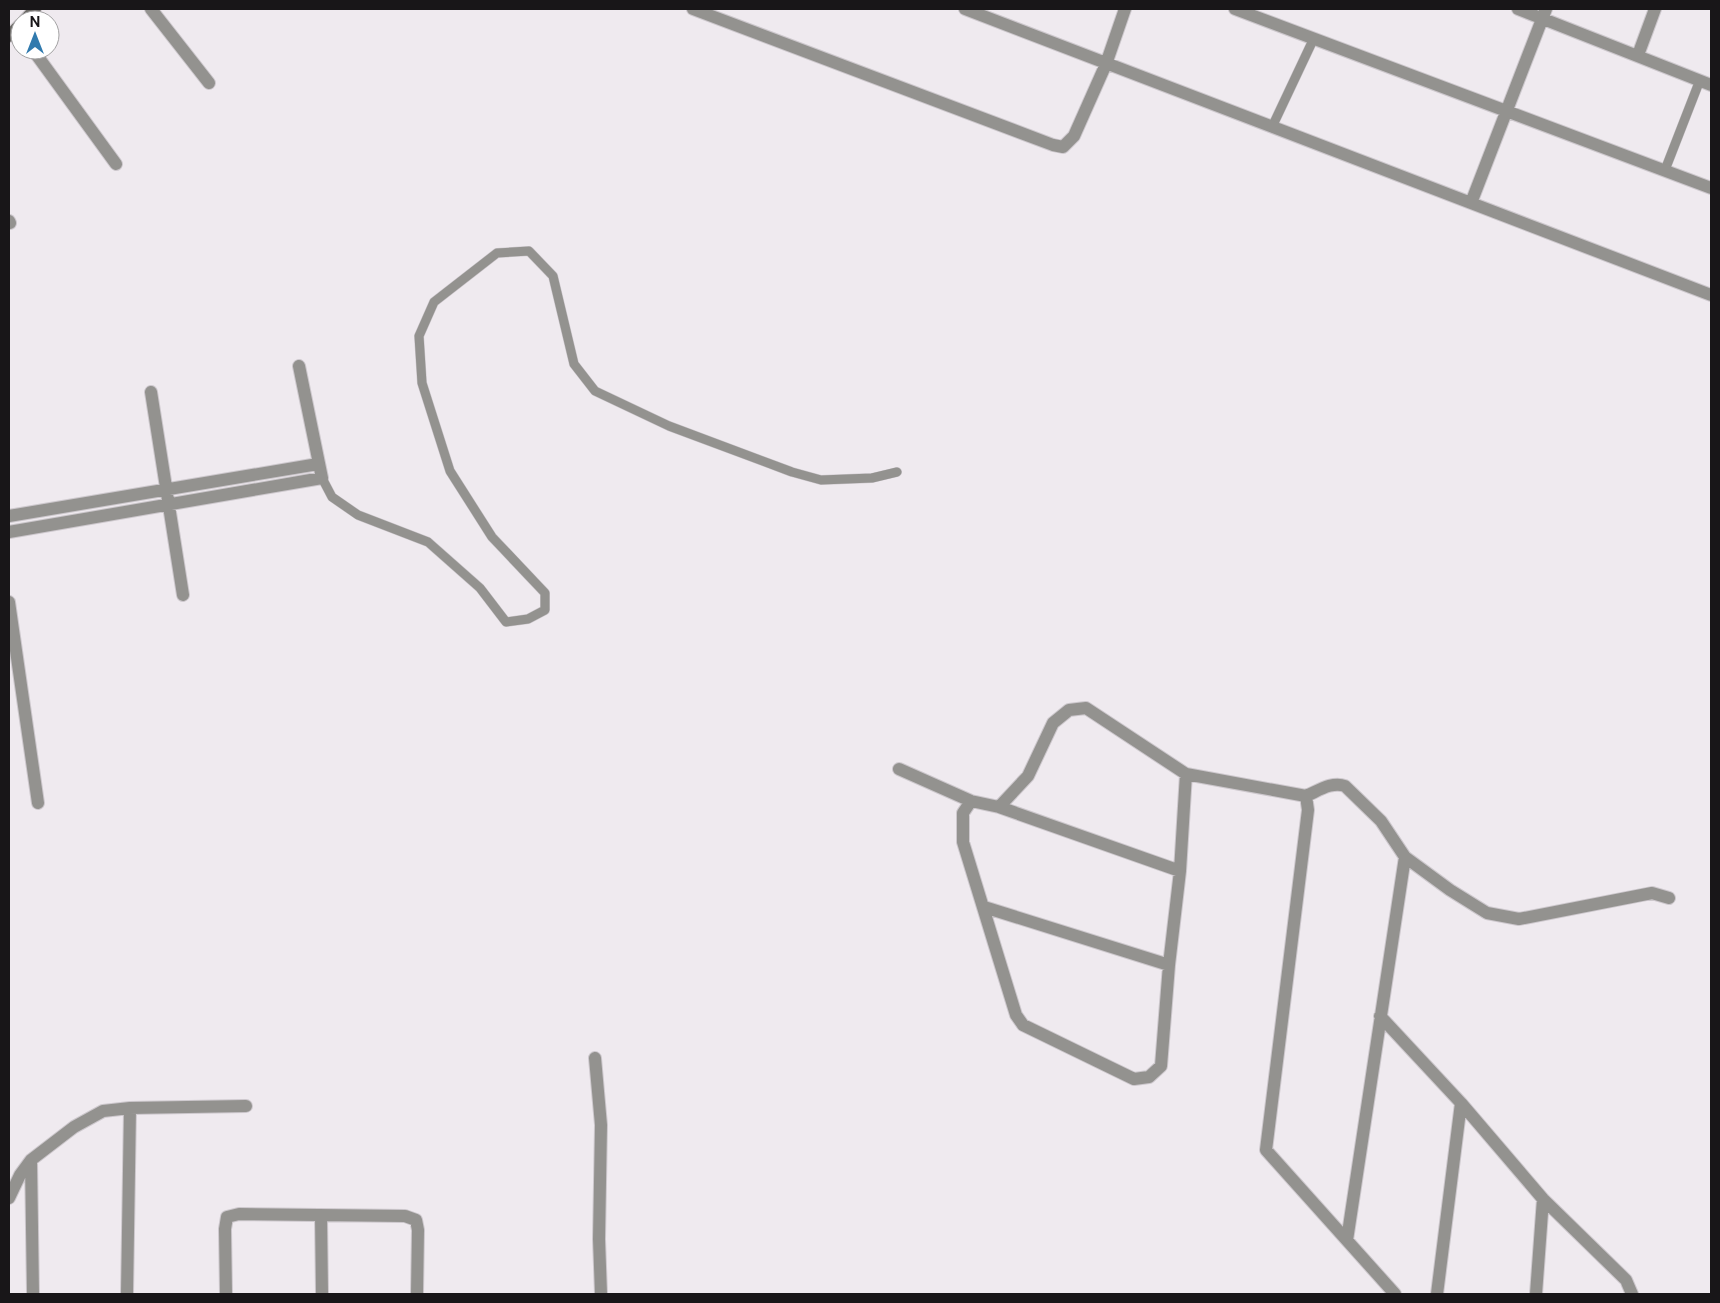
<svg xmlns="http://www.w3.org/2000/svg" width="1720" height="1303" font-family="'Public Sans',sans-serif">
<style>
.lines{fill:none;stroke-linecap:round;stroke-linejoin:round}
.service-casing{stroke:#cdc8cd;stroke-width:10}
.minor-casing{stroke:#cdc8cd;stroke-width:14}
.secondary-casing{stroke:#cdc8cd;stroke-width:14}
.service{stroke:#93928f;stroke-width:9}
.minor{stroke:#93928f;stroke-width:12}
.secondary{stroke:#696763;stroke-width:12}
</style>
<rect width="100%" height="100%" fill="#efeaef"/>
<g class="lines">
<g class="service-casing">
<path id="service" d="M1272 127 1314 38
M1665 170 1700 80
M322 478 332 497 358 515 428 542 480 588 506 622 528 619 545 610V593L492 537 450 471 422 383 419 336 434 302 497 253 529 251 553 276 574 364 595 391 669 426 792 472 821 480 872 478 897 472"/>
</g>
<g class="minor-casing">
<path id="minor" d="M151 9 209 83
M693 9 1053 145 1063 147 1074 136 1106 64 1125 9
M965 9 1711 295
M1235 9 1711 188
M1518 9 1711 85
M33 50 116 164
M1638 55 1655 9
M1471 203 1546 9
M9 221 10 223
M151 392 183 595
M9 516 318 464
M9 532 322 478 299 366
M9 602 38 803
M899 769 971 801 999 807 1028 776 1053 723 1069 710 1086 708 1186 774 1306 796
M971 801 963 813V842L1016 1015 1023 1025 1134 1079 1149 1077 1161 1066 1169 965 1180 871 1186 774
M999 807 1180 871
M984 907 1169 965
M1380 1016 1461 1103 1543 1199 1626 1280 1632 1294
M595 1058 601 1125 599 1239 601 1294
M31 1160 33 1294
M9 1198 20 1175 31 1160 74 1127 103 1111 130 1108 246 1106
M321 1215 322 1294
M1347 1240 1405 857
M127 1294 130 1108
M226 1294 225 1229 227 1217 239 1214 405 1216 416 1220 418 1230 417 1294
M1395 1294 1266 1150 1308 810 1306 796C1318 791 1332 781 1345 786L1381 821 1405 857 1450 890 1487 913 1519 919 1652 893 1669 898
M1437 1294 1461 1103
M1536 1294 1543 1199"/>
</g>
<g class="secondary-casing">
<path id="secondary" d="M25 20 35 9
M9 36 20 25"/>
</g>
<use href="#service" class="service"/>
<use href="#minor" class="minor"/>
<use href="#secondary" class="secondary"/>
</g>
<rect width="1720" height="1303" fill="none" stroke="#181618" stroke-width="20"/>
<g transform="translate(35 35)"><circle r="24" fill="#ffffff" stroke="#a3a2a3"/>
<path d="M0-4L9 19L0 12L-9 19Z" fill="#307aae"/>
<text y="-8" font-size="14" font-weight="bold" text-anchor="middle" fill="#181618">N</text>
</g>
</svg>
